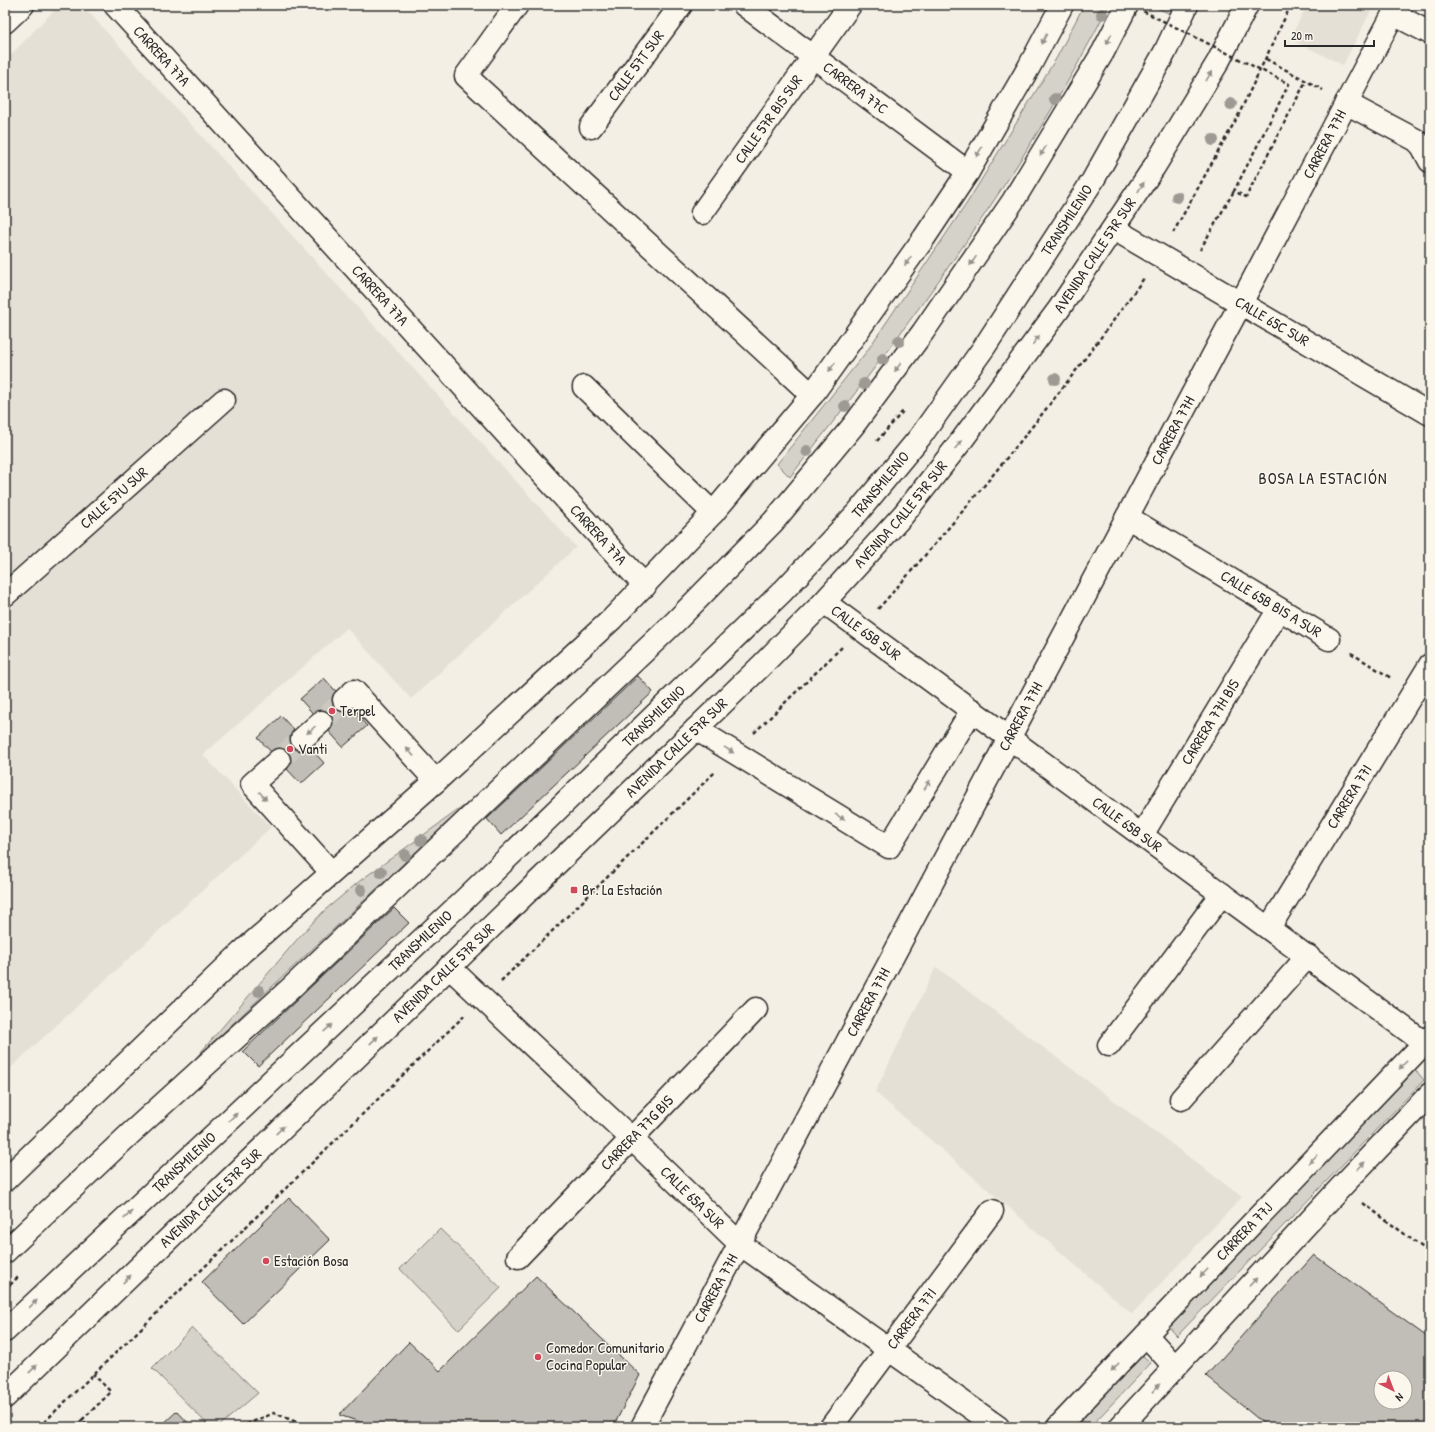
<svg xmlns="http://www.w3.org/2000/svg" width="1435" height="1432" font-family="'Patrick Hand',sans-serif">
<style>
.built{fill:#e4e0d6}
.green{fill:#d5d2c9;stroke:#807e7a}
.building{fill:#c0beb6;stroke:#2b2b2b;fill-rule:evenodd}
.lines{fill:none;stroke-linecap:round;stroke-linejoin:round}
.minor-tunnel{stroke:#cbc8bf;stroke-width:22;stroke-dasharray:22 11;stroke-linecap:butt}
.minor-casing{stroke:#2b2b2b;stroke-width:25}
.highway-casing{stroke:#2b2b2b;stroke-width:25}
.path{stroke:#2b2b2b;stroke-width:2.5;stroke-dasharray:4 3;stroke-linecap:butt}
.minor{stroke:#fbf7ec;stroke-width:22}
.highway{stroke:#fbf7ec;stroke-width:22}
.path-bridge{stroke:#2b2b2b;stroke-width:2.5;stroke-dasharray:4 3;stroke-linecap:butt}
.tree{fill:#9d9a94}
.oneway{fill:#93918c}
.poi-dot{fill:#d1495b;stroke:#fbf7ec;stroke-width:1.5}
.labels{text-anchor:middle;stroke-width:3;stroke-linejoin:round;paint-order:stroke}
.street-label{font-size:15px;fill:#2b2b2b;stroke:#fbf7ec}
.poi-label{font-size:15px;fill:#2b2b2b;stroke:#fbf7ec;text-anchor:start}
.neighbourhood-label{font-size:16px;letter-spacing:1px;fill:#2b2b2b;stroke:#fbf7ec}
</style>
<rect width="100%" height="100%" fill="#f3efe4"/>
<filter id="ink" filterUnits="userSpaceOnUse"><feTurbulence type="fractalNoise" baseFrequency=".025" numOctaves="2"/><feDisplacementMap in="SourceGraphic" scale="8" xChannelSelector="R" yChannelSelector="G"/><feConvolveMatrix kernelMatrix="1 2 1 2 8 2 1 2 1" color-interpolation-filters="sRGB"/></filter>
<g filter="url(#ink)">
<path class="built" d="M59 5H82L576 547 411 699 347 628 203 755 271 827 5 1073V61Z
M1307 5H1374L1343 65 1290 39Z
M936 967 1242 1197 1132 1314 875 1092Z"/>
<path class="green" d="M1084 5H1109C1023 175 907 328 790 477L777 464 867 351 967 203 1057 57Z
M1156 5H1183L1177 17 1155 7Z
M468 803 195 1059 300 936 325 910 361 880Z
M1413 1067 1424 1080 1177 1336 1167 1325Z
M440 1229 501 1288 458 1330 400 1269Z
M192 1328 258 1393 218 1427H210L152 1368Z
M1141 1354 1151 1363 1090 1427H1070Z"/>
<path class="building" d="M638 676 653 692 501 835 487 819Z
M324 678 367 726 343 747 300 699Z
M281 716 324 763 301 784 258 738Z
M394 908 409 923 258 1066 243 1051Z
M289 1198 330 1240 243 1324 202 1282Z
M1314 1255 1430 1339V1427H1268L1206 1376ZM1381 1378H1405V1402H1381Z
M536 1276 640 1375 613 1427H375L339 1415 409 1342 440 1371Z
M177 1411 192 1427H160Z"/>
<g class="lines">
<path class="minor-tunnel" d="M321 722 344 700
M279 760 302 739"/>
<g class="minor-casing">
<g id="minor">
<path id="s1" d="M115 5 645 586"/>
<path d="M517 5 466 76 812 395"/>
<path id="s2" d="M744 5 968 172"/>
<path d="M1393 14 1430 33"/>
<path d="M5 22 23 5"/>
<path d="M1346 103 1416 140 1422 146 1430 161"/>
<path id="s3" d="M591 127 681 5"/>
<path id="s4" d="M702 213 850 5"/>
<path id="s5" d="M1114 229 1430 414"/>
<path d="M584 387 713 513"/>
<path id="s6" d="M1127 517 1329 639"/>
<path id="s7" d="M5 595 224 400"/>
<path id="s8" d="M824 602 1430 1047"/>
<path d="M344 700 354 691 436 781"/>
<path d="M696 729 889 847 972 710"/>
<path d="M302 739 321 722"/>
<path d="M279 760 252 784 331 872"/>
<path id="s9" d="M1142 835 1279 609"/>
<path id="s10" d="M1269 928 1430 665"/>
<path id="s11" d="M449 967 632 1139 740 1244 998 1427"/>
<path d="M1109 1045 1222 894"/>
<path d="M1181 1099 1308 956"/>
<path d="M5 1252 131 1133 291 988 676 621 773 522 853 426 923 332 1013 201 1103 52 1127 5"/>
<path id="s12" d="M518 1257 756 1009"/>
<path id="s13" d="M5 1331 465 899 783 591 858 512 920 437 985 346 1093 180 1165 52 1187 5"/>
<path d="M1146 1335 1175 1367"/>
<path id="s14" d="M642 1427 1241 303 1398 5"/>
<path id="s15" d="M831 1427 992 1211"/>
<path id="s16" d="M1058 1427 1430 1037"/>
<path d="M1120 1427 1341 1187 1430 1094"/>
</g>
</g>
<g class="highway-casing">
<g id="highway">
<path d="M5 1180 242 952 436 781 612 619 713 513 812 395 924 238 968 172 1029 67 1062 5"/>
<path id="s17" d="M5 1397 760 667 824 602 903 515 959 444 1059 309 1154 167 1218 62 1247 5"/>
</g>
</g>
<path class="path" d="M1266 59 1323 90
M1173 233 1238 116 1291 5
M1200 250 1234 191
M877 441 904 410
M878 609C972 503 1062 394 1144 278
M1351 653 1391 678
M754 733 842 647
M501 981 715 772
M1363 1203 1430 1253
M5 1290 19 1276
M82 1420 111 1392 93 1374
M39 1427 464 1016
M74 1427 82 1420 88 1427
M240 1427 274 1413 309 1427"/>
<use href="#minor" class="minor"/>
<use href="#highway" class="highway"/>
<path class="path-bridge" d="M1131 5 1289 84 1234 191 1246 197 1306 81"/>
</g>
<g class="tree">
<circle cx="1102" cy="14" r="6"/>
<circle cx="1055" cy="99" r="6"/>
<circle cx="1231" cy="104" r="6"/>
<circle cx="1213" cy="140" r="6"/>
<circle cx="1177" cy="197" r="6"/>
<circle cx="899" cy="341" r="6"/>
<circle cx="883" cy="359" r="6"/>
<circle cx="1055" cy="379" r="6"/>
<circle cx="864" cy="384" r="6"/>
<circle cx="845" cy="406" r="6"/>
<circle cx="807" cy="451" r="6"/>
<circle cx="421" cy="840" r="6"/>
<circle cx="405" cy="855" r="6"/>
<circle cx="381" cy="872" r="6"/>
<circle cx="361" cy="890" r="6"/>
<circle cx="259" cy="991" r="6"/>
</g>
<defs><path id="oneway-solid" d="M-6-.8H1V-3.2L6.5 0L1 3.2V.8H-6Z"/></defs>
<g class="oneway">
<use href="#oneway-solid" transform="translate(1044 39) rotate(118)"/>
<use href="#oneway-solid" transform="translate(1109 39) rotate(118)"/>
<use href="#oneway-solid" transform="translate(1209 76) rotate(-59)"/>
<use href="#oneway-solid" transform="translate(1043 151) rotate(121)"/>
<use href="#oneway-solid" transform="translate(979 152) rotate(120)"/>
<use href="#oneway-solid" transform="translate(1141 187) rotate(-57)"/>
<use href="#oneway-solid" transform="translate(908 261) rotate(125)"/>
<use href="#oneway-solid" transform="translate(973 261) rotate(125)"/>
<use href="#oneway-solid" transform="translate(1036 340) rotate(-53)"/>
<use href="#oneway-solid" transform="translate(832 367) rotate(126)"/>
<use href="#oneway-solid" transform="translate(898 367) rotate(127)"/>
<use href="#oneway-solid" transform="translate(958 445) rotate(-52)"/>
<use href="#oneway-solid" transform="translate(311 730) rotate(138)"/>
<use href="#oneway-solid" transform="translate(729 750) rotate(32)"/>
<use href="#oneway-solid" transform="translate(410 752) rotate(-133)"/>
<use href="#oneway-solid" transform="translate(927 785) rotate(-59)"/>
<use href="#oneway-solid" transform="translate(263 796) rotate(48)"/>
<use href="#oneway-solid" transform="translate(840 817) rotate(31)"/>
<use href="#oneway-solid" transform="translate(328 1028) rotate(-43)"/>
<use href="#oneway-solid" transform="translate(374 1040) rotate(-44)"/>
<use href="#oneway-solid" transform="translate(1403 1065) rotate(134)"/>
<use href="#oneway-solid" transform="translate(233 1117) rotate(-43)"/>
<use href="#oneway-solid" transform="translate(280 1130) rotate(-44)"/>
<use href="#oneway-solid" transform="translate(1313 1159) rotate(134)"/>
<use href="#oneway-solid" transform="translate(1361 1166) rotate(-46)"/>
<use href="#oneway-solid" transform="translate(128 1215) rotate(-43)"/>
<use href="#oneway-solid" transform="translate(1204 1273) rotate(134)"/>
<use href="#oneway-solid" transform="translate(127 1279) rotate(-44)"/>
<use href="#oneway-solid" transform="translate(1253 1282) rotate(-47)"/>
<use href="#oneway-solid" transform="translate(33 1304) rotate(-43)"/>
<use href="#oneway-solid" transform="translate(1115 1367) rotate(134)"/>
<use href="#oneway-solid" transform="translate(33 1369) rotate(-44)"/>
<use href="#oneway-solid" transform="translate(1156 1388) rotate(-47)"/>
</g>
</g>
<g class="poi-dot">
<circle cx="332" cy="711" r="4"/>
<circle cx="290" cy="749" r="4"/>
<rect x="570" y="886" width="8" height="8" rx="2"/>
<circle cx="266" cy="1261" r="4"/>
<circle cx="538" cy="1357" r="4"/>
</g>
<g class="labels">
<g class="street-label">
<text dy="5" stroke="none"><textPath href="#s1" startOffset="69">CARRERA 77A</textPath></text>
<text dy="5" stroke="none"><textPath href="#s3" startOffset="76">CALLE 57T SUR</textPath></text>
<text dy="5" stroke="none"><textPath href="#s2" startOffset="139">CARRERA 77C</textPath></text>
<text dy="5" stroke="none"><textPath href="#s4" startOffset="115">CALLE 57R BIS SUR</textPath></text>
<text dy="5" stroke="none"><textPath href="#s14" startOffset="1453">CARRERA 77H</textPath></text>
<text dy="5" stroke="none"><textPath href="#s13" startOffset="1542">TRANSMILENIO</textPath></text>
<text dy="5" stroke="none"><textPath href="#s17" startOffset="1582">AVENIDA CALLE 57R SUR</textPath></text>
<text dy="5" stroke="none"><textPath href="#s1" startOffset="393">CARRERA 77A</textPath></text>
<text dy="5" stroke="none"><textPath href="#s5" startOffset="183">CALLE 65C SUR</textPath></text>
<text dy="5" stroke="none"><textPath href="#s14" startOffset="1129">CARRERA 77H</textPath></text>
<text dy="5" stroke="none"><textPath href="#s13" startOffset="1218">TRANSMILENIO</textPath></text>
<text dy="5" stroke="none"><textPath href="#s7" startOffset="146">CALLE 57U SUR</textPath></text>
<text dy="5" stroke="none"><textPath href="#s17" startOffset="1258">AVENIDA CALLE 57R SUR</textPath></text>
<text dy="5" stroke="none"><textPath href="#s1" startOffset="717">CARRERA 77A</textPath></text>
<text dy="5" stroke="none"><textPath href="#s6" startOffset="168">CALLE 65B BIS A SUR</textPath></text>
<text dy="5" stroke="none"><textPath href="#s8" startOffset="52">CALLE 65B SUR</textPath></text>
<text dy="5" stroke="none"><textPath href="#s13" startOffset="894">TRANSMILENIO</textPath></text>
<text dy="5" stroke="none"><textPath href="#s14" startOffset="805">CARRERA 77H</textPath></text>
<text dy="5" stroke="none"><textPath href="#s9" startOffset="132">CARRERA 77H BIS</textPath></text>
<text dy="5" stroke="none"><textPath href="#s17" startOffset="934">AVENIDA CALLE 57R SUR</textPath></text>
<text dy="5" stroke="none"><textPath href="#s10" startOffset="154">CARRERA 77I</textPath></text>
<text dy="5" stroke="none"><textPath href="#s8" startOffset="376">CALLE 65B SUR</textPath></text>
<text dy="5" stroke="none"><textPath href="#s13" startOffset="570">TRANSMILENIO</textPath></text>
<text dy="5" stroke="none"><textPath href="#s17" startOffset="610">AVENIDA CALLE 57R SUR</textPath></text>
<text dy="5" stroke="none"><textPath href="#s14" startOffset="481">CARRERA 77H</textPath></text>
<text dy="5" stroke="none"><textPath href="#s12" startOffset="172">CARRERA 77G BIS</textPath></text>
<text dy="5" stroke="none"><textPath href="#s13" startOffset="246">TRANSMILENIO</textPath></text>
<text dy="5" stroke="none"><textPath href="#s11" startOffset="335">CALLE 65A SUR</textPath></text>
<text dy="5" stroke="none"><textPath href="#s17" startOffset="286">AVENIDA CALLE 57R SUR</textPath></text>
<text dy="5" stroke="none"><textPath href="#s16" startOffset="270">CARRERA 77J</textPath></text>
<text dy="5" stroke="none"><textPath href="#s14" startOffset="157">CARRERA 77H</textPath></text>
<text dy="5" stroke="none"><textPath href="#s15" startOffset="135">CARRERA 77I</textPath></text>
</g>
<g class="poi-label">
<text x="340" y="716">Terpel</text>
<text x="298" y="754">Vanti</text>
<text x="582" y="895">Br. La Estación</text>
<text x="274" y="1266">Estación Bosa</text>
<text x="546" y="1353">Comedor Comunitario<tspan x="546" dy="17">Cocina Popular</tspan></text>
</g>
<g class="neighbourhood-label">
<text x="1323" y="484">BOSA LA ESTACIÓN</text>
</g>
</g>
<rect width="1435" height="1432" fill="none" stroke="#fbf7ec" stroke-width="20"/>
<rect x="10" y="10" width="1415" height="1412" fill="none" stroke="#2b2b2b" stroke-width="1.5" filter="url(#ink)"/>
<g transform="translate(1393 1390) rotate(138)"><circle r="19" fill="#fbf7ec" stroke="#a8a59f"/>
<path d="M0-3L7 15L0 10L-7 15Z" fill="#d1495b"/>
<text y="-6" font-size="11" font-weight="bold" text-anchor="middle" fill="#2b2b2b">N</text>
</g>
<path d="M1285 40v6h89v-6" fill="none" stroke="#2b2b2b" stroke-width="2"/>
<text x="1291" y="40" font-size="12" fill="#2b2b2b" stroke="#fbf7ec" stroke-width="3" paint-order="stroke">20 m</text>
</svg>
